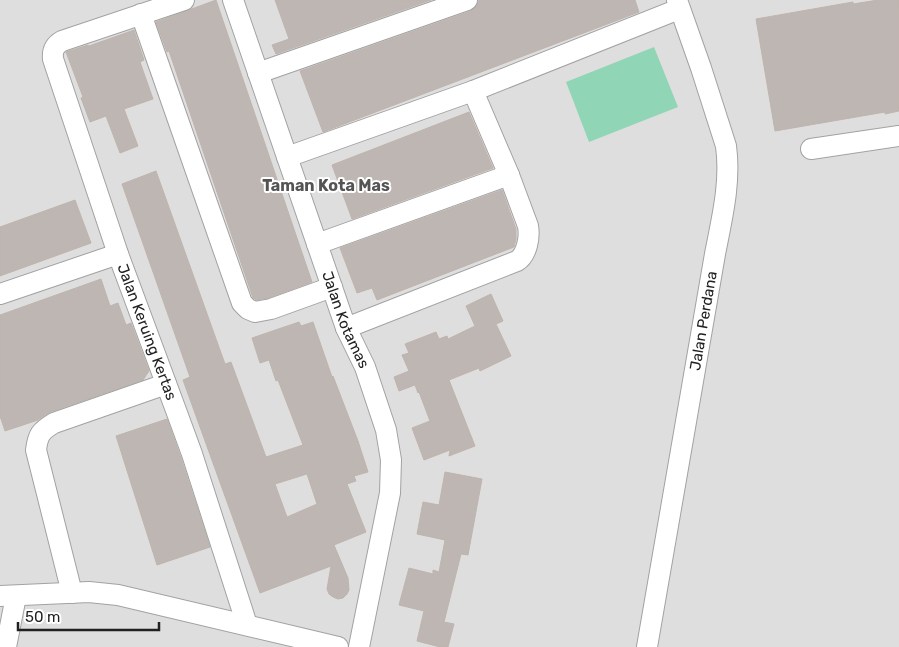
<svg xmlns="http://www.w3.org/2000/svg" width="899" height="647" font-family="Rubik,sans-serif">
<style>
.residential{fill:#dfdede}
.pitch{fill:#91d5b7}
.building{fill:#bdb6b2;stroke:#c0b4ad;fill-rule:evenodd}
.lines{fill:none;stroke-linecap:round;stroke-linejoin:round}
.minor-casing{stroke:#a2a2a2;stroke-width:22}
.minor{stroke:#fff;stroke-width:20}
.labels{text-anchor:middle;stroke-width:4;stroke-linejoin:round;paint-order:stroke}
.street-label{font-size:15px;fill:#212121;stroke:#fff}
.neighbourhood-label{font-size:16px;font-weight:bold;fill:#545454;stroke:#fff}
</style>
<rect width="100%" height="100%" fill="#f0ede9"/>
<path class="residential" d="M0 0H899V647H0Z"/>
<path class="pitch" d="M654 47 678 107 589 142 566 82Z"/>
<path class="building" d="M216 0 312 282 268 298 256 300 253 298 169 51 167 52 156 22Z
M275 0H431L276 54 272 45 289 39Z
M479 0H635L639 12 323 132 300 71 471 11 476 7Z
M878 0H899V111L885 114V112L775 131 756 19 853 2V4Z
M134 30 144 60 140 62 153 99 124 109 138 146 120 153 106 116 90 122 81 98 83 97 66 52 88 45 89 46Z
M469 112 493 168 352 219 332 165Z
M156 171 225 364 231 362 266 457 303 445 278 380 276 381 269 360 260 363 252 338 299 322 301 326 313 322 332 377 333 376 358 441 368 472 354 476 356 481 347 484 366 532 334 545 348 578 349 590 347 594 343 598 338 599 333 597 329 594 327 589 331 566 260 593 183 380 190 377 122 184ZM307 474 317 504 287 517 275 484Z
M502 190 516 229V239L514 247 377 300 372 288 357 293 340 248Z
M75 200 91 243 0 276V227Z
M101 279 110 306 118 303 126 325 131 323 149 371 143 380 50 412 38 420 5 431 0 416V315Z
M491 294 503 321 496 324 511 356 480 371 479 368 449 380 475 446 449 456 450 450 424 460 412 428 430 421 419 392 418 393 415 385 399 391 394 377 409 371 402 355 409 353 405 344 436 332 439 339 447 336 448 339 475 326 466 306Z
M167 419 181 458 210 547 157 565 116 436Z
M445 472 482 479 468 555 461 554 444 622 454 624 448 647H440L417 641 424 611 399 605 409 568 433 574V570L439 572 445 540 417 534 423 502 439 505Z"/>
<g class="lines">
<g class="minor-casing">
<g id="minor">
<path id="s1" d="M184 0 62 41C55 45 52 50 53 59L118 254 177 413 192 454 247 625"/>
<path id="s2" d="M233 0 346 328 365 367 386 430 391 460 390 493 359 647"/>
<path d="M141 14 242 303 248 309 255 312 271 309 332 287"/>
<path d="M258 73 467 0"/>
<path d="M811 149 899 136"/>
<path d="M287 157 473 91 679 9"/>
<path d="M317 244 509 175"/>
<path d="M0 294 118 254"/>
<path d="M346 328 517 261C527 255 530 237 528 226L509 175 473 91"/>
<path d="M72 593 36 450C38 434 41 431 54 423L166 384"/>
<path d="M0 596 89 592 118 595 338 647"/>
<path d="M6 647 16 596"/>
<path id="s3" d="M647 647 715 254C722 218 731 182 726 146L701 68 677 0"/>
</g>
</g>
<use href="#minor" class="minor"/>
</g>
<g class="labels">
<g class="street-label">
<text dy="5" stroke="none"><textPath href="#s2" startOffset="339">Jalan Kotamas</textPath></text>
<text dy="5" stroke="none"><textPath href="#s3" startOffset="331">Jalan Perdana</textPath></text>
<text dy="5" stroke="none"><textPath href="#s1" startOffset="439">Jalan Keruing Kertas</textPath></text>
</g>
<g class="neighbourhood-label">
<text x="326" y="191">Taman Kota Mas</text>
</g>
</g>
<path d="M18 622v8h141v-8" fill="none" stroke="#212121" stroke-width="2.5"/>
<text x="25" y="622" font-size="15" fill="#212121" stroke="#ffffff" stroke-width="4" paint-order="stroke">50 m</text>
</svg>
